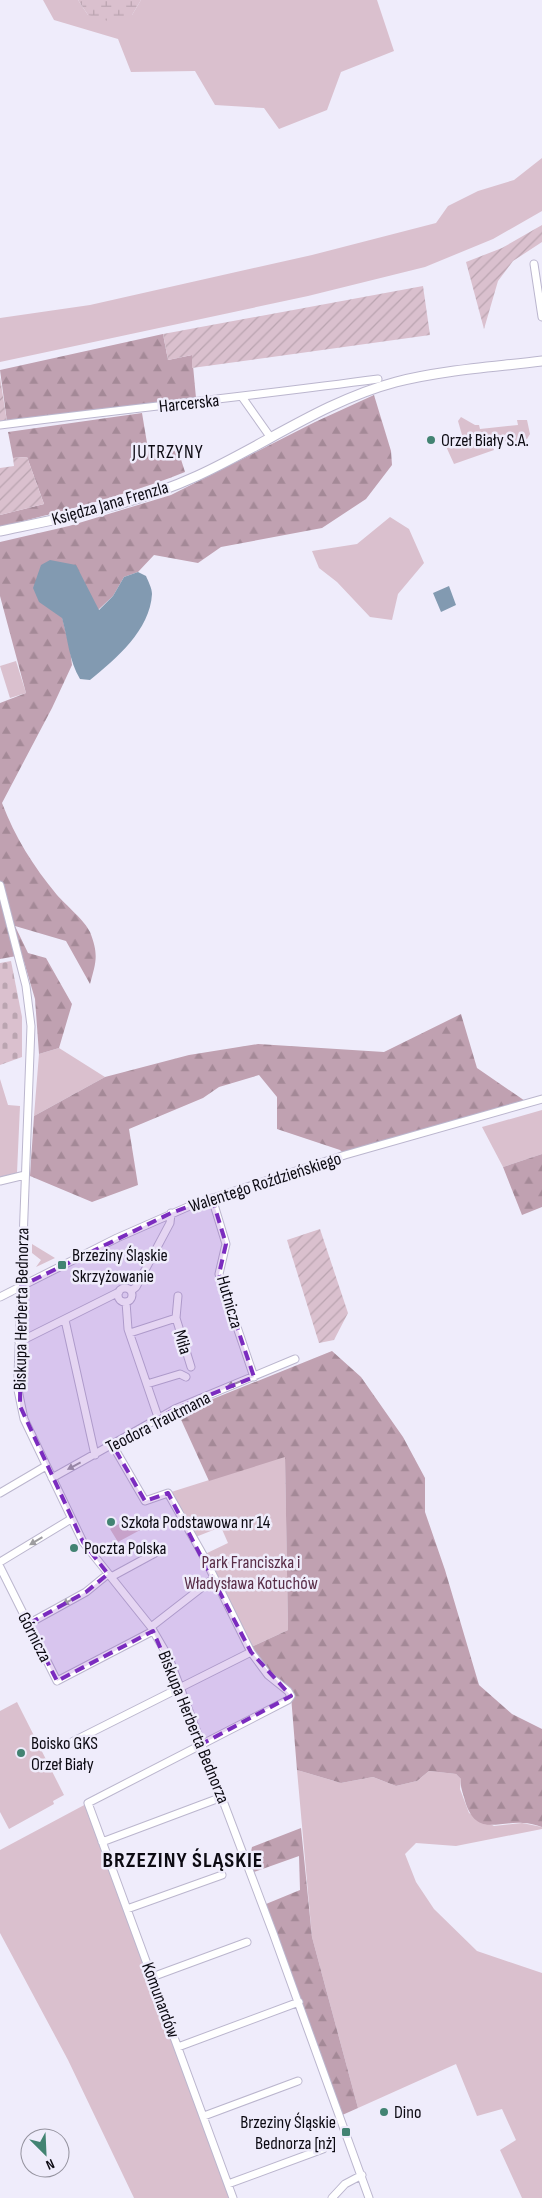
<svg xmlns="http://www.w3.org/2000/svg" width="542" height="2198" font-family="'Sofia Sans Condensed',sans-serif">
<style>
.green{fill:#dac0ce}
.forest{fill:url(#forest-firs)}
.wetland{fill:url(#wetland-marsh)}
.cemetery{fill:url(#cemetery-stones)}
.garden{fill:url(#garden-furrows)}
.water{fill:#829ab1}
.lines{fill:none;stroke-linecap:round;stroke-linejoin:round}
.minor-casing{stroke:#bbb6ce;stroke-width:9}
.major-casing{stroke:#bbb6ce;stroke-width:11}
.minor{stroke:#fff;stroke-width:7}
.major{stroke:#fff;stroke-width:9}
.oneway{fill:#9e9da0}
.marked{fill:#7b2cbf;fill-opacity:0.2;stroke:#7b2cbf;stroke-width:4;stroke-dasharray:10 6;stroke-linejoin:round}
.poi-dot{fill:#428372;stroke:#efecfb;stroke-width:2}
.labels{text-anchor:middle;stroke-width:5;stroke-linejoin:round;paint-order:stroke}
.street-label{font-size:18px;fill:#0c0a12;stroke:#efecfb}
.poi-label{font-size:18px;fill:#0c0a12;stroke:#efecfb;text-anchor:start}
.park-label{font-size:18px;fill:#592e48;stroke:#efecfb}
.neighbourhood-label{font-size:19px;letter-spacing:1px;fill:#0c0a12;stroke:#efecfb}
.district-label{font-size:22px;font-weight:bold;letter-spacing:1px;fill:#0c0a12;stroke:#efecfb}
</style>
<defs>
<pattern id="forest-firs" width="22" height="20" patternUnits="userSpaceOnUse" patternTransform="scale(1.25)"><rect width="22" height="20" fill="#c0a1b1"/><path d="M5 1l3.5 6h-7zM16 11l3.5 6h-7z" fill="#a48997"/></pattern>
<pattern id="wetland-marsh" width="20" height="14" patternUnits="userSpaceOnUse" patternTransform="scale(1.25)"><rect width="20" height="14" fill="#dac0ce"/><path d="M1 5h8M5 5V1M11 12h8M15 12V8" fill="none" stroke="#baa4b0"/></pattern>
<pattern id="cemetery-stones" width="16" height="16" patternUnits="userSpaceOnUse" patternTransform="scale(1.25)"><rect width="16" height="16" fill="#dac0ce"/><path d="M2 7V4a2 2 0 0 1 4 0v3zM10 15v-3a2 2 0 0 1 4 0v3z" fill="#baa4b0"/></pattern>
<pattern id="garden-furrows" width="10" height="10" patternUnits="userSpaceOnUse" patternTransform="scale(1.25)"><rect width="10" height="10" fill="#dac0ce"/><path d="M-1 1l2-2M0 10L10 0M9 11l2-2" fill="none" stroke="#baa4b0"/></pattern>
</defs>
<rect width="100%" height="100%" fill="#efecfb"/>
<path class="green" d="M43 0H78L88 15H132L141 0H377L394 51 341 72 327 110 279 129 264 108 215 105 195 71 131 72 118 39 54 20Z
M542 158V211L493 239 425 267 308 296 0 362V318L90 305 312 255 436 223 448 206 478 191 514 180Z
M461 417 475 425H479L480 429 518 425 517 420H527L530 434 527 439 505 443 503 435 498 436 499 438 491 441 494 450 454 464 444 442 462 435 458 421Z
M390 517 409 529 424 563 398 594 392 620 370 617 337 582 319 568 312 551 357 544Z
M16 661 26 693 10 698 0 666Z
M59 1048 105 1077 34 1116 39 1054Z
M0 1079 8 1105 20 1106 17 1173 0 1178Z
M542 1110V1154L503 1167 482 1127Z
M32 1244 55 1258 36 1267 41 1260 32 1253Z
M285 1456 288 1630 249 1648 203 1555 228 1543 221 1527 193 1538 168 1493Z
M135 1515 142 1529 118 1542 110 1529Z
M17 1702 64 1795 53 1801 54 1804 9 1829 0 1812V1711Z
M297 1770 341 1783 373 1777 396 1786 417 1781 429 1771 456 1774 461 1779 460 1789 469 1813 494 1826 522 1823 542 1827V1829L456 1846 416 1843 405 1854 416 1882 434 1909 477 1951 542 1973V2198H522L500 2150 516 2140 502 2109 477 2116 456 2064 358 2108 312 1937Z
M88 1803 233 2198H134L68 2060 0 1933V1850Z"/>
<path class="forest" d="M163 334 168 360 192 355 196 398 7 422 0 370Z
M374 395 391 451 392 465 366 499 322 528 221 547 198 563 154 555 138 572 124 577 113 596 98 610 62 617 70 649 72 665 52 708 2 803C15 837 33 866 57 895 66 905 85 921 90 932 99 955 96 962 90 984L66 941 15 926 28 953 46 958 72 1004 59 1048 39 1054 35 999 22 955 0 959V703L26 693 0 596V542L69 526 171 495 315 422Z
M142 413 149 455 178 450 185 472C125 496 63 511 0 527V515L44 504 27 457 13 458 8 432Z
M461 1014 477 1068 528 1103 345 1155 340 1150 277 1129V1097L259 1075 219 1087 203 1098 129 1129 138 1185 92 1202 30 1176 34 1116 105 1077 189 1055 258 1044 384 1052Z
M542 1154V1207L522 1215 503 1167Z
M332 1351 361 1377 403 1437 425 1478V1512L445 1570 479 1685 512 1714 542 1729V1827C536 1825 529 1823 523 1823 497 1821 476 1837 465 1801 463 1792 460 1788 461 1779L456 1774 429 1771 417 1781 396 1786 373 1777 341 1783 297 1770 291 1696 249 1648 288 1630 285 1457 209 1481 178 1413Z
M301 1828 312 1937 358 2108 340 2116 261 1902 266 1904 300 1890 299 1856 251 1873 248 1865 252 1847Z"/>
<path class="wetland" d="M78 0H141L132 15 108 21 88 15Z"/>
<path class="cemetery" d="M11 961 22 1017V1057L0 1065V963Z"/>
<path class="garden" d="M542 225V242L513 261 498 281 484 329 466 262 502 248Z
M423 286 430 335 192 368V355L168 360 163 334Z
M0 377 7 422 0 423Z
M27 457 44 504 0 515V468L14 466 13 458Z
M320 1229 348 1313 334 1340 319 1343 287 1240Z"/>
<path class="water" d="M50 560 76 565 99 610 113 596 124 577 138 572 146 576C148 581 152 588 152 594 150 630 116 659 90 680L80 679C69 661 68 639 62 618L39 602 33 588 41 565Z
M449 586 456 605 441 612 433 593Z"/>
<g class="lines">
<g class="minor-casing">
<path id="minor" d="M534 264 542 317
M242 397 271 438
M0 425C126 409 252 396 378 379
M0 885 26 986 31 1026 18 1376V1390L24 1419 83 1542 151 1627 169 1658 273 1933 369 2198
M0 1181 25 1175
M212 1198 226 1244 219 1274 254 1377
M118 1295a7 7 0 1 1 14 0a7 7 0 1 1-14 0Z
M131 1291 136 1287 170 1223 171 1213
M0 1297 117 1238 192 1205 345 1155 542 1099
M126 1302 128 1329 158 1417
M176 1318 191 1367
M65 1320 95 1455
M130 1333 176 1318 178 1296
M19 1342 119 1292
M147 1384 180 1374 186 1377
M112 1444 145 1501 168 1493 203 1555 251 1652 268 1675 288 1691 291 1696 288 1700 88 1803 233 2198
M52 1478 175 1409 295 1359
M0 1493 46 1466
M0 1562 71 1519
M0 1567 57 1681 153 1631
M111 1577 157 1552
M28 1624 86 1592 108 1574
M151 1627 214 1578
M64 1746 251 1652
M102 1842 222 1797
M127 1909 222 1875
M152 1977 247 1942
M178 2047 299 2002
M204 2116 298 2081
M228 2184 323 2149
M332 2198 345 2184 362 2175"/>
</g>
<g class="major-casing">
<path id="major" d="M0 531C67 517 134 505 197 476 263 446 324 401 396 382 443 370 494 367 542 361"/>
</g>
<use href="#minor" class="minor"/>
<use href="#major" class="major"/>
</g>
<defs><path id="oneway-solid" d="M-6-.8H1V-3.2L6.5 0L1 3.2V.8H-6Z" transform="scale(1.25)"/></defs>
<g class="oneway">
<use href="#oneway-solid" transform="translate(234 1384) rotate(158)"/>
<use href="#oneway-solid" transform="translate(74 1466) rotate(152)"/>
<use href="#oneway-solid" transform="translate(36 1541) rotate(149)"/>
<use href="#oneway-solid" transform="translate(69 1601) rotate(152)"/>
</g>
<path class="marked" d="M212 1198 226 1244 219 1274 254 1377 175 1409 112 1444 145 1501 168 1493 251 1652 291 1696 202 1744 153 1631 57 1681 28 1624 86 1592 108 1574 83 1542 20 1406 21 1286 171 1213Z"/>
<g class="poi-dot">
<circle cx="431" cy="440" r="5"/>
<rect x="57" y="1260" width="10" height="10" rx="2.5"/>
<circle cx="111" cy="1522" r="5"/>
<circle cx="74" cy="1548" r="5"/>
<circle cx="21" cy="1753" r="5"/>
<circle cx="384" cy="2112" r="5"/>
<rect x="341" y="2127" width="10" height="10" rx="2.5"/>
</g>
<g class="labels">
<g class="street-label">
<text transform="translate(189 403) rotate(-6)" y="6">Harcerska</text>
<text transform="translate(110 503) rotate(-16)" y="6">Księdza Jana Frenzla</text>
<text transform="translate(265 1182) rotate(-18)" y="6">Walentego Roździeńskiego</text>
<text transform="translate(230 1302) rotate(74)" y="6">Hutnicza</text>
<text transform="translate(21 1309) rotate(-89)" y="6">Biskupa Herberta Bednorza</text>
<text transform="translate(183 1342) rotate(73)" y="6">Miła</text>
<text transform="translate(158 1422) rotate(-27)" y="6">Teodora Trautmana</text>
<text transform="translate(35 1637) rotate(63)" y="6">Górnicza</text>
<text transform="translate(194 1727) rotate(68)" y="6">Biskupa Herberta Bednorza</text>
<text transform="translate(161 2000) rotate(70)" y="6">Komunardów</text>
</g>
<g class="poi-label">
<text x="441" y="446">Orzeł Biały S.A.</text>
<text x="72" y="1261">Brzeziny Śląskie<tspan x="72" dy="21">Skrzyżowanie</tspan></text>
<text x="121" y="1528">Szkoła Podstawowa nr 14</text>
<text x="84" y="1554">Poczta Polska</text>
<text x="31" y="1749">Boisko GKS<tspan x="31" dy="21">Orzeł Biały</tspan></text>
<text x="394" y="2118">Dino</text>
<text x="336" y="2128" text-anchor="end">Brzeziny Śląskie<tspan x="336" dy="21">Bednorza [nż]</tspan></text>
</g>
<g class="park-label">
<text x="251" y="1568">Park Franciszka i<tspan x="251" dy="21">Władysława Kotuchów</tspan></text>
</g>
<g class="neighbourhood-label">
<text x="168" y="458">JUTRZYNY</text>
</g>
<g class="district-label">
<text x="183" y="1867">BRZEZINY ŚLĄSKIE</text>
</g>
</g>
<g transform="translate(45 2153) rotate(156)"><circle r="24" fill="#efecfb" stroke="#94929e"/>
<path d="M0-4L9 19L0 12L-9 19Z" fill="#428372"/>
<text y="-8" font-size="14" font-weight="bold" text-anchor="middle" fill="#0c0a12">N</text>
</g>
</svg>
